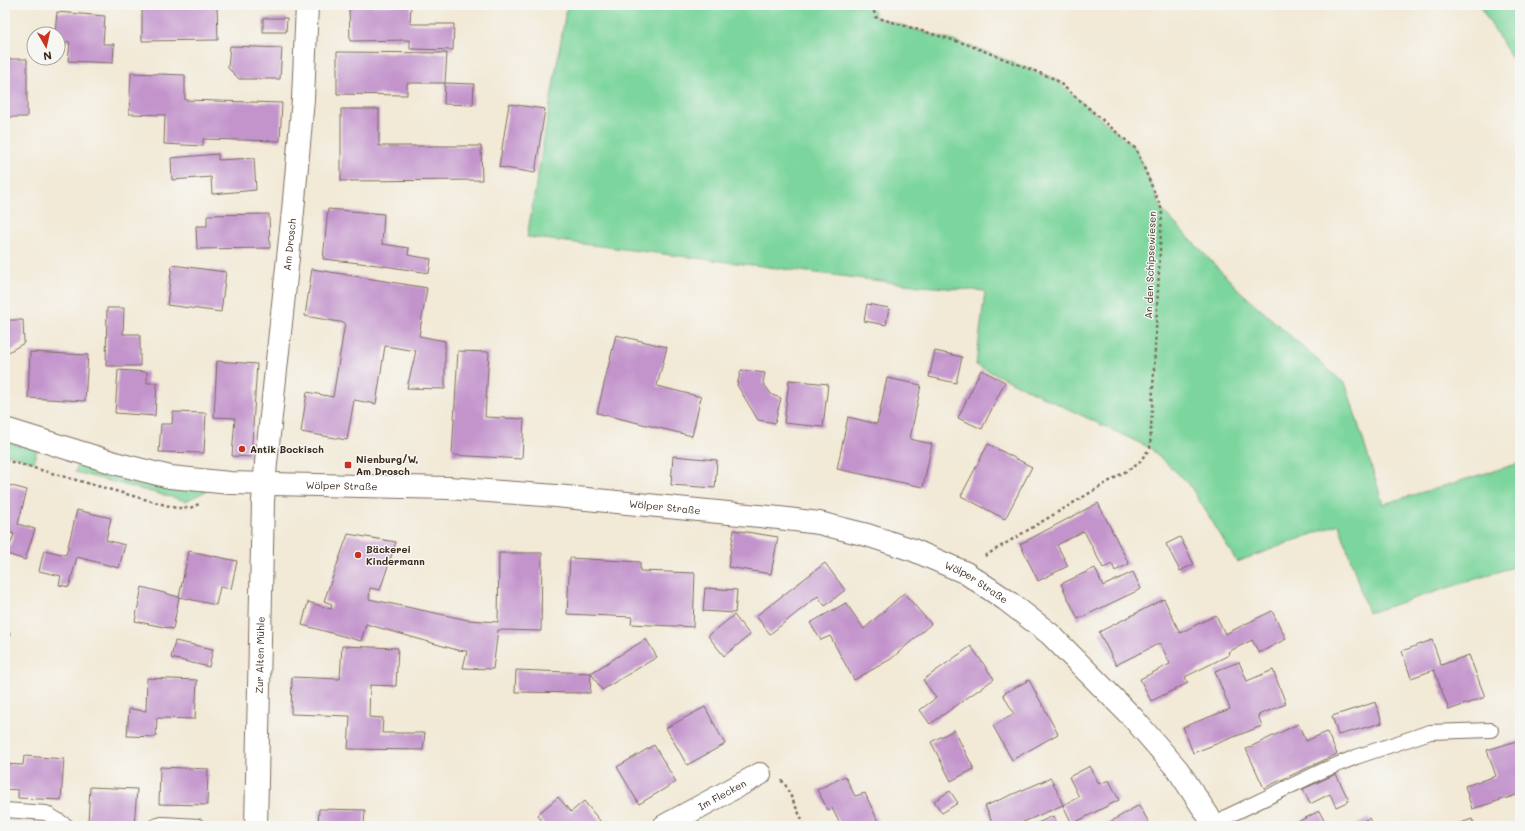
<svg xmlns="http://www.w3.org/2000/svg" width="1525" height="831" font-family="Mali,sans-serif">
<style>
.green{fill:#7bd59c;stroke:#5b805d}
.lines{fill:none;stroke-linecap:round;stroke-linejoin:round}
.stream{stroke:#67a3d7;stroke-width:7}
.building{fill:#c394cc}
.lane-casing{stroke:#7b6d5e;stroke-width:16}
.street-casing{stroke:#7b6d5e;stroke-width:24}
.secondary-casing{stroke:#7b6d5e;stroke-width:24}
.path{stroke:#7b6d5e;stroke-width:2.5;stroke-dasharray:3 3;stroke-linecap:butt}
.lane{stroke:#fff;stroke-width:14}
.street{stroke:#fff;stroke-width:22}
.secondary{stroke:#fff;stroke-width:22}
.poi-dot{fill:#c8321e;stroke:#f6f6f2;stroke-width:1.5}
.labels{text-anchor:middle;stroke-width:3;stroke-linejoin:round;paint-order:stroke}
.street-label{font-size:10px;fill:#3b2a1e;stroke:#f6f6f2}
.poi-label{font-size:10px;font-weight:bold;fill:#3b2a1e;stroke:#f6f6f2;text-anchor:start}
</style>
<rect width="100%" height="100%" fill="#f6f6f2"/>
<filter id="ink" filterUnits="userSpaceOnUse"><feTurbulence type="fractalNoise" baseFrequency=".025" numOctaves="2"/><feDisplacementMap in="SourceGraphic" scale="8" xChannelSelector="R" yChannelSelector="G"/><feConvolveMatrix kernelMatrix="1 2 1 2 8 2 1 2 1" color-interpolation-filters="sRGB"/></filter>
<filter id="wash" filterUnits="userSpaceOnUse"><feTurbulence type="fractalNoise" baseFrequency=".012" numOctaves="4" result="noise"/><feDisplacementMap in="SourceGraphic" scale="16" xChannelSelector="R" yChannelSelector="G"/><feGaussianBlur stdDeviation="0.9" result="paint"/><feColorMatrix in="noise" values="0 0 0 0 0 0 0 0 0 0 0 0 0 0 0 0 0 1.4 0 .05"/><feComposite in="paint" operator="in"/></filter>
<g filter="url(#wash)">
<rect width="100%" height="100%" fill="#f2e9d6"/>
<path class="green" d="M567 5H873L875 17 976 48 1055 79 1136 149 1162 210 1241 292 1331 372 1346 385 1383 504 1520 463V565L1368 613 1339 524 1237 562 1189 484 1150 448 976 365 985 291 921 286 527 237Z
M1479 5H1520V68L1510 55Z
M5 439 37 449 34 462 5 453Z
M79 461 208 490 186 501 75 472Z"/>
<g class="lines">
<path class="stream" d="M1512 5 1520 19"/>
</g>
<g id="blocks">
<path class="building" d="M142 5H217L218 40 142 41Z
M411 5 410 24H454L453 50 410 49V40L350 41 349 6Z
M57 12 105 16 103 44H114L113 63 68 61 70 42 58 41V34H55Z
M263 18H287L286 32H263Z
M230 46 282 48 280 79H239L228 68Z
M337 52 447 53 445 83 474 84 473 105 444 104 445 83H407V95L337 94Z
M5 59H27V117H5Z
M131 73 185 75V100L282 103 280 141 203 139V146L164 144 165 115 129 114Z
M509 104 545 109 535 173 499 167Z
M341 109H379V146H481L482 180 341 181Z
M218 154V160L254 158 256 190 212 194 211 177 172 180 171 158Z
M328 209 384 214 382 244 409 248 408 255 431 259 429 273 378 265 323 259Z
M269 214 270 248 197 249 196 226H207V215Z
M172 265 226 272 221 312 167 305Z
M312 269 427 288 419 336 445 341V389L407 388 416 351 385 346 376 404 354 400 347 440 301 432 307 392 333 397 345 323 305 316Z
M867 304 889 308 886 325 864 321Z
M107 308H124L123 334H140V366H106Z
M5 320H23L24 343 5 354Z
M616 335 667 347 657 386 701 397 692 436 597 413Z
M458 351 489 352 485 417 524 419 522 459 452 455Z
M935 351 962 357 956 383 929 377Z
M30 352 88 355 85 401 28 398Z
M217 361 257 364 251 457 232 456 235 418 214 417Z
M118 370 147 372V383H157L155 416 115 413Z
M741 370 765 373 763 383 772 395 781 398 775 423 758 420 737 385Z
M981 370 1005 382 982 429 958 418Z
M887 378 921 385 910 439 932 444 923 487 837 469 848 417 877 424Z
M789 380 828 384 823 427 784 423Z
M173 412 206 413 204 453 159 452 161 424H172Z
M988 444 1032 467 1005 519 961 496Z
M673 456 717 460 715 488 671 485Z
M5 484 27 490 18 524 35 529 25 560 7 554 14 534 5 531Z
M1098 503 1129 564 1115 571 1112 564 1103 568 1084 531 1057 545 1068 566 1038 581 1020 544Z
M77 510 111 518 106 540 125 545 119 568 77 557 69 587 59 585 61 576 39 571 44 550 66 555Z
M734 530 778 537 771 574 728 567Z
M348 534 396 542 380 590 370 588 369 599 468 620 498 622 499 553H542L541 631 498 630 493 669 463 668 467 651 457 650 366 624 361 641 302 625 308 602 331 609 332 604 324 601Z
M1180 537 1194 564 1180 571 1166 544Z
M189 551 237 561 231 589 220 587 216 605 179 597Z
M570 558 640 562V571L695 573 693 627 631 624 632 617 567 614Z
M825 563 845 590 825 606 818 596 770 634 756 616Z
M1095 568 1103 586 1133 572 1141 589 1078 619 1061 584Z
M142 587 179 597 173 629 135 621Z
M705 588 737 590 735 613 703 611Z
M904 593 931 624 891 659 854 680 830 636 821 640 810 623 846 603 864 629Z
M1164 599 1180 633 1216 615 1225 634 1272 611 1286 639 1259 653 1252 640 1228 652 1229 655 1185 677 1188 683 1151 701 1140 679 1170 664 1160 643 1116 665 1099 632Z
M734 615 750 635 724 656 708 636Z
M5 632 10 633 6 656H5Z
M646 639 657 657 602 690 591 673 590 693 515 692 516 670 591 673Z
M1432 640 1441 665 1469 655 1485 697 1449 710 1434 670 1411 678 1402 651Z
M175 641 213 649 209 667 171 658Z
M342 646 398 648 396 686 370 685 369 717 383 718 382 733H425L423 750 348 749 350 716 291 714 292 677 340 679Z
M971 646 994 679 930 724 920 710 936 698 923 680Z
M1239 662 1247 681 1273 670 1286 704 1258 715 1262 726 1193 753 1183 727 1230 709 1215 671Z
M147 678 197 680 195 719 157 718 156 737 127 736 129 709 146 711Z
M1029 680 1058 734 1012 760 993 726 1014 714 1003 694Z
M1376 702 1382 723 1338 735 1332 716Z
M705 707 725 744 687 765 666 728Z
M1298 724 1306 741 1327 732 1337 754 1264 788 1246 749Z
M954 730 974 769 951 781 931 742Z
M1520 740V794L1472 809 1465 786 1496 776 1487 750Z
M654 745 676 782 639 804 617 767Z
M24 756 64 759 61 800 18 798V790L5 789V764L23 765Z
M1090 766 1099 784 1109 780 1119 800 1072 824 1063 805 1079 797 1069 777Z
M160 767 208 769 207 805 159 804Z
M1336 774 1349 801 1336 807 1330 794 1310 804 1303 789Z
M845 776 855 796 865 793 880 826H841L832 808 828 810 817 790Z
M1051 778 1063 805 1014 826H994L985 806Z
M90 787 137 789 134 826 88 823Z
M950 791 958 803 942 813 934 801Z
M558 797 571 812 584 801 601 822 596 826H546L537 815Z
M1139 805 1151 826H1103Z
M319 809 365 810 364 826H318Z
M1319 811 1327 826H1290Z
M1053 816 1058 826H1031Z
M1369 818 1373 826H1354Z
M1472 819 1475 826H1452Z"/>
</g>
</g>
<g filter="url(#ink)">
<use href="#blocks" fill-opacity="0" stroke="#7b6d5e" stroke-width="1"/>
<g class="lines">
<g class="lane-casing">
<path id="lane" d="M5 810 46 813 67 826
M1214 825 1228 816 1324 770 1356 757 1430 732 1491 730
M155 826 162 824 198 826"/>
</g>
<g class="street-casing">
<g id="street">
<path id="s1" d="M256 826 263 501 266 463 293 211 303 99 307 5"/>
<path id="s2" d="M664 826 760 774"/>
</g>
</g>
<g class="secondary-casing">
<g id="secondary">
<path id="s3" d="M5 429 118 464 170 477 230 483 449 488 556 496 779 518 819 523 867 535 913 550 966 573 1006 600 1050 634 1133 718 1178 770 1215 826"/>
</g>
</g>
<path class="path" d="M873 5 875 17 966 44 1055 79 1136 149 1162 210 1150 448 1138 464 983 557
M5 460 176 508H190L199 504
M781 781 784 782 805 826"/>
<use href="#lane" class="lane"/>
<use href="#street" class="street"/>
<use href="#secondary" class="secondary"/>
</g>
</g>
<g class="poi-dot">
<circle cx="242" cy="449" r="4"/>
<rect x="344" y="461" width="8" height="8" rx="2"/>
<circle cx="358" cy="555" r="4"/>
</g>
<g class="labels">
<g class="street-label">
<text dy="4" stroke="none"><textPath href="#s1" startOffset="583">Am Drosch</textPath></text>
<text transform="translate(1150 265) rotate(-88)" y="4">An den Schipsewiesen</text>
<text dy="4" stroke="none"><textPath href="#s3" startOffset="344">Wölper Straße</textPath></text>
<text dy="4" stroke="none"><textPath href="#s3" startOffset="668">Wölper Straße</textPath></text>
<text dy="4" stroke="none"><textPath href="#s3" startOffset="992">Wölper Straße</textPath></text>
<text dy="4" stroke="none"><textPath href="#s1" startOffset="171">Zur Alten Mühle</textPath></text>
<text dy="4" stroke="none"><textPath href="#s2" startOffset="66">Im Flecken</textPath></text>
</g>
<g class="poi-label">
<text x="250" y="453">Antik Bockisch</text>
<text x="356" y="463">Nienburg/W,<tspan x="356" dy="12">Am Drosch</tspan></text>
<text x="366" y="553">Bäckerei<tspan x="366" dy="12">Kindermann</tspan></text>
</g>
</g>
<rect width="1525" height="831" fill="none" stroke="#f6f6f2" stroke-width="20"/>
<g transform="translate(46 46) rotate(171)"><circle r="19" fill="#f6f6f2" stroke="#aba49d"/>
<path d="M0-3L7 15L0 10L-7 15Z" fill="#c8321e"/>
<text y="-6" font-size="11" font-weight="bold" text-anchor="middle" fill="#3b2a1e">N</text>
</g>
</svg>
